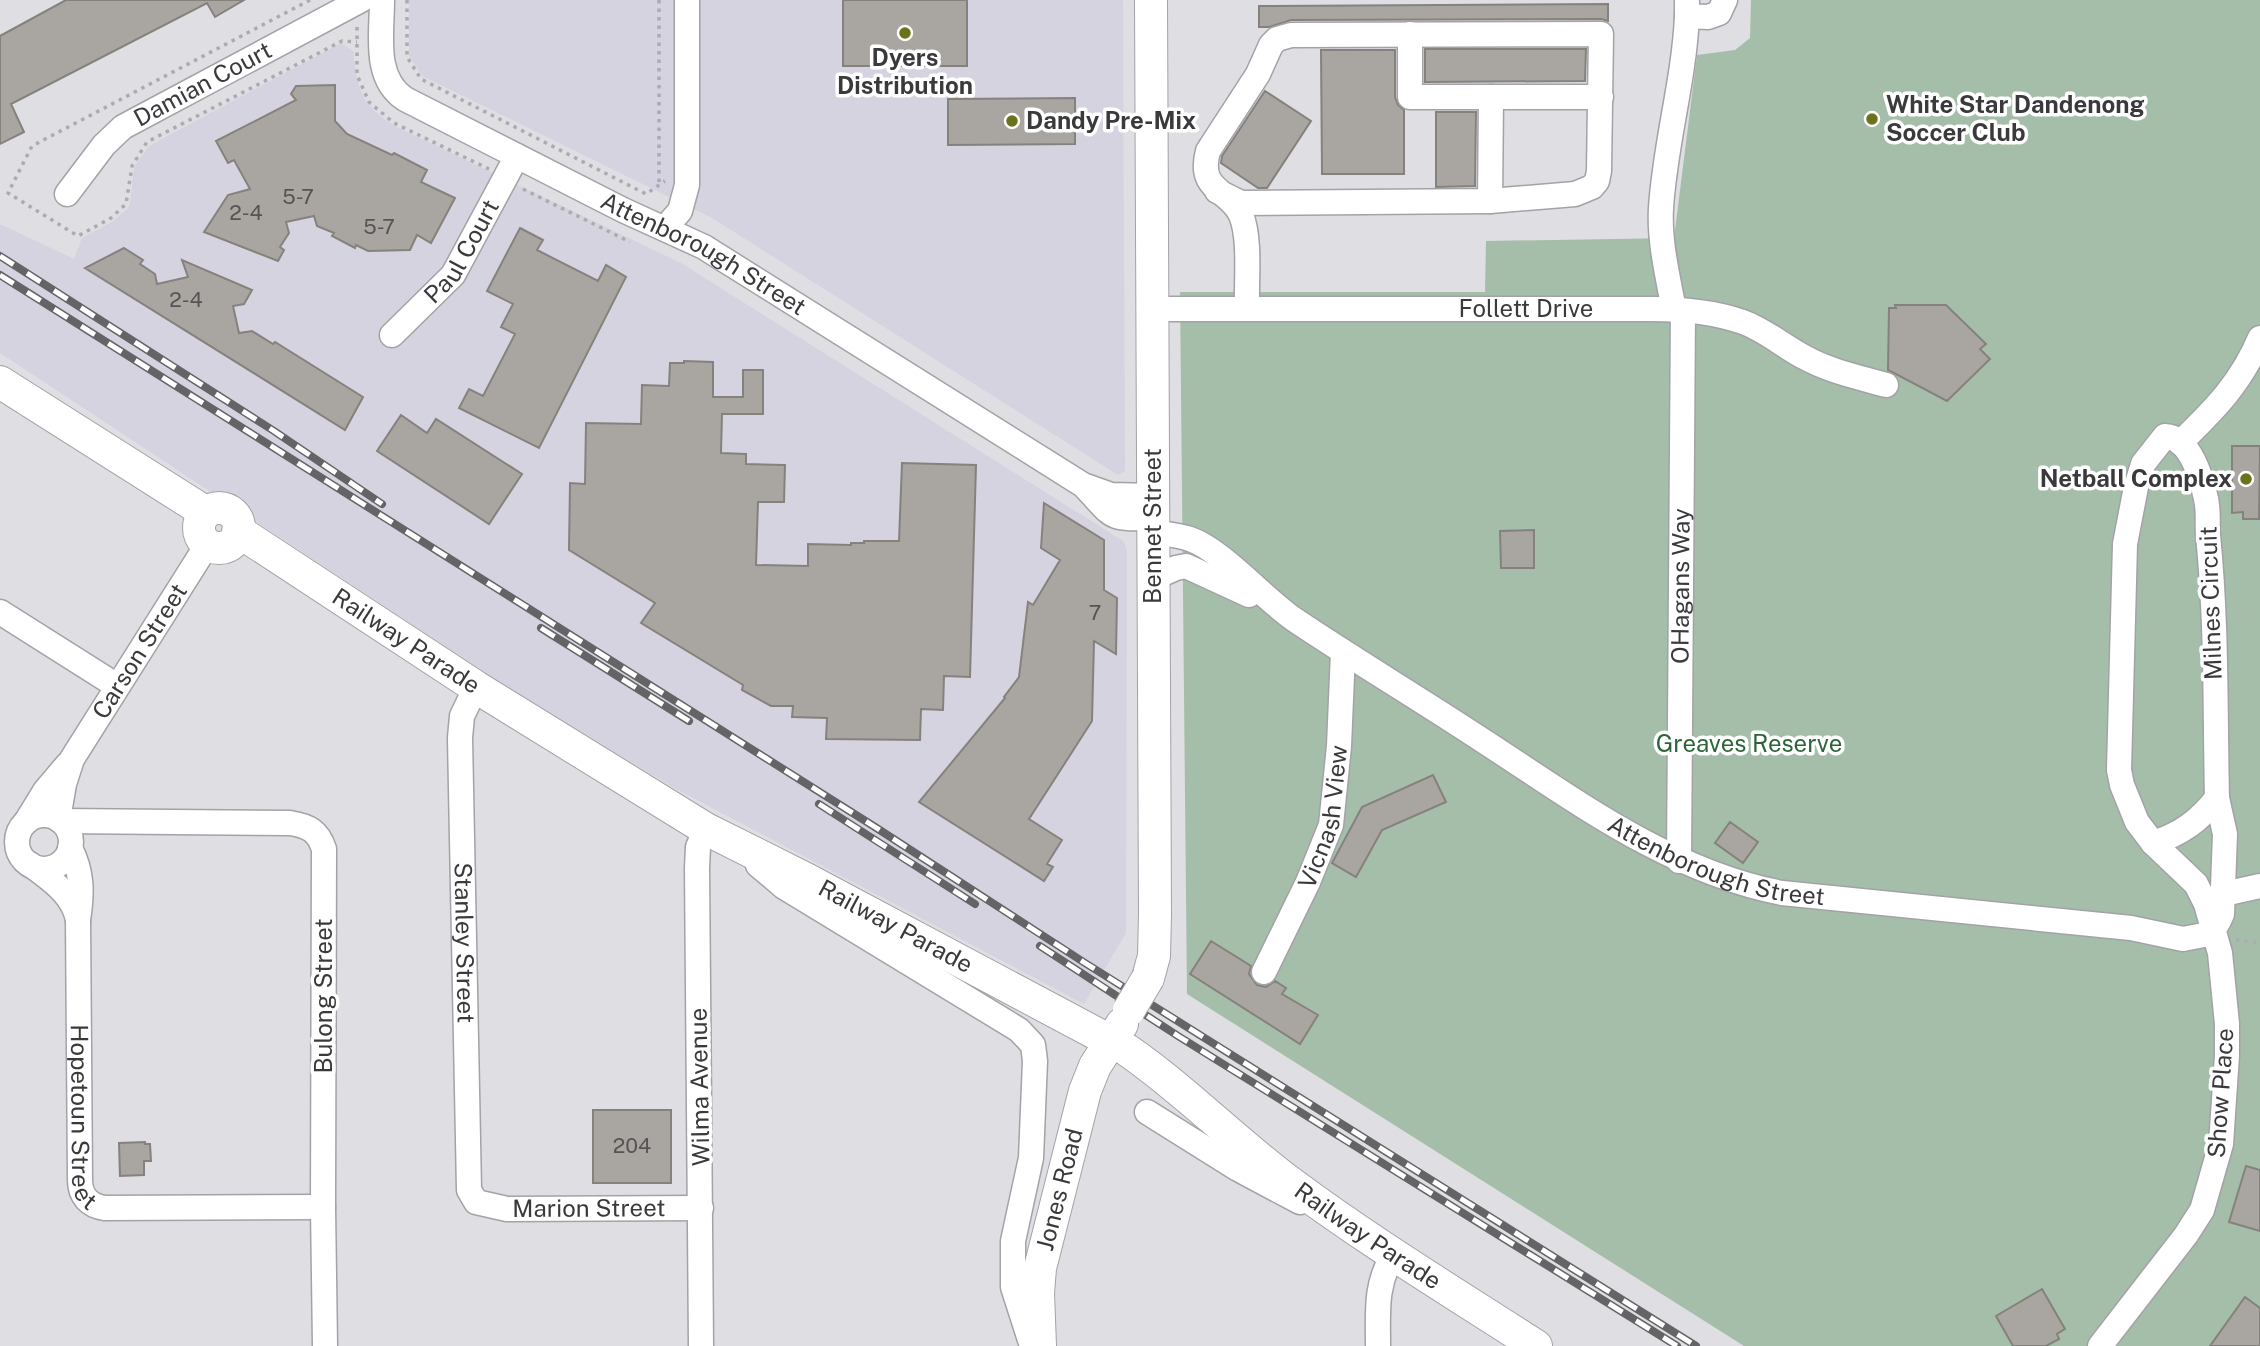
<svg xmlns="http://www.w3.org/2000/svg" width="2260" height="1346" font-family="'Public Sans',sans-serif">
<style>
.built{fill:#d6d3e0}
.green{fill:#a5bea9}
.building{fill:#a9a6a1;stroke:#85827e;stroke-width:2}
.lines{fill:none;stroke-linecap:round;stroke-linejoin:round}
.minor-casing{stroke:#a3a2a7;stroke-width:27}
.major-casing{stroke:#a3a2a7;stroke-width:34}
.path{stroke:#acabaf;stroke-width:3.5;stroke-dasharray:3.5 5;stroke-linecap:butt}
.minor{stroke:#fff;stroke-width:24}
.major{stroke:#fff;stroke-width:32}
.rail-casing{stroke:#646466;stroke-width:8}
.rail{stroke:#fff;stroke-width:5;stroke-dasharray:16;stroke-linecap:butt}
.major-bridge-casing{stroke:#a3a2a7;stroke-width:34;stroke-linecap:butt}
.major-bridge{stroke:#fff;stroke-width:32}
.poi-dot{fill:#6a721b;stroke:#fff;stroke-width:2.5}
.labels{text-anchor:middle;stroke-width:7;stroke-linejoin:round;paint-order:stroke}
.number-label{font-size:21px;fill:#565555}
.poi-label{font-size:24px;font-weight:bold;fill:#3a3a3c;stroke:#fff;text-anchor:start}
.street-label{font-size:24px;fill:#3a3a3c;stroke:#fff}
.park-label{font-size:24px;fill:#2c6439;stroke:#fff}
</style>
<rect width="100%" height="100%" fill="#dfdee3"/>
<path class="built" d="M409 0H1123L1125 471 1118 475 712 218 422 76 409 56Z
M341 43 353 51 357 80 365 101 380 116 395 126 681 263 1123 541 1127 551 1126 933 1084 1004 674 788 534 705 0 353V224L74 259 82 238 112 222 128 208 130 203 134 167 149 146Z"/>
<path class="green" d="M1751 0H2260V1346H1744L1187 994 1180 292H1485L1486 241 1674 238 1697 55 1735 50 1750 38Z"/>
<path class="building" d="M66 0H244L215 17 207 3 11 104 24 132 0 144V36Z
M843 0H967V66H843Z
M1608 4V21L1601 19 1291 20 1269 27H1259V6Z
M1425 49H1586L1585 81 1425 82Z
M1321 50H1395V97L1398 105 1404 110V174H1322Z
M335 85V121L347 134 392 155 394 153 427 170 421 182 455 198 431 243 417 235 410 250 368 251 356 245 355 248 332 236 334 233 317 226 314 216 286 222 289 233 280 247 284 250 278 261 204 232 228 195 250 189 234 160 228 163 216 141 296 100 291 94 296 86Z
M1265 91 1311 121 1267 188H1258L1221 163 1222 156Z
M1075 98V144L948 145V99Z
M1436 112H1476L1475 186 1436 187Z
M520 228 543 240 537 250 598 281 606 265 626 277 539 448 459 408 469 389 483 396 515 334 501 327 513 304 487 291Z
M124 248 143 260 140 264 155 274 157 284 188 277 182 260 252 290 244 304 233 306 239 333 252 331 273 344 275 342 363 397 345 430 85 268Z
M1895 305H1946L1986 344 1980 349 1990 359 1947 401 1888 370 1889 308H1896Z
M684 361 713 362V397H743V370H763V414H722L721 453 746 454V464L785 465 784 502H758L756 565 808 566V544L851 545V543H864V541H899L902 463 976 465 970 677 944 676 943 710 921 709 920 740 826 739 827 718 792 717 793 706H771L742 690 743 685 641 623 655 603 569 550 570 483 585 484 586 423 641 424 642 385 669 386 670 363H684Z
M401 415 427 433 436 419 522 474 489 524 377 451Z
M2232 446H2260L2259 519H2243V512L2232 513Z
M1044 503 1104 540V590L1117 598 1116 654 1094 641 1092 721 1029 819 1062 840 1047 864 1053 867 1044 881 919 802 1005 698 1004 697 1019 677 1028 602 1033 605 1060 560 1041 548Z
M1534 530V568H1501L1500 531Z
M1433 775 1446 802 1382 830 1356 877 1332 863 1362 807Z
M1730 822 1758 842 1743 863 1715 843Z
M1211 941 1251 966 1249 974 1257 985 1266 987 1275 981 1286 988 1282 994 1318 1015 1300 1044 1190 974Z
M593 1110H671V1183H593Z
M145 1142V1144H150L151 1161H144V1175L120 1176 119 1143Z
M2246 1166 2260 1170V1231L2229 1222Z
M2042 1289 2065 1329 2057 1334 2059 1339 2046 1346H2013L1996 1316Z
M2245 1297 2260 1308V1346H2210Z"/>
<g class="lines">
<g class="minor-casing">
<g id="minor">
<path id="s1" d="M382 0C382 34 373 78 405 99L623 210 704 247 1083 485 1111 495 1153 496"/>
<path d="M1687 2V16L1708 17 1719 13 1725 0"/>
<path d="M1410 34V97H1601"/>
<path d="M1217 191 1241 203 1490 201 1575 194 1592 187 1597 181 1599 171 1601 34 1291 35 1277 39 1271 45 1258 74 1208 151C1197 192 1230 189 1241 215 1251 239 1246 282 1247 308"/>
<path id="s2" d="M67 194 104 145 123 127 361 0"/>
<path d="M1490 201 1491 97"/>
<path d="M665 228 680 211 687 185V0"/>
<path id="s3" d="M1152 309H1652C1682 309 1714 312 1743 322 1765 330 1783 346 1804 357 1829 371 1858 377 1886 385"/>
<path d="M1674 310C1668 277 1659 242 1661 208 1665 144 1684 81 1687 16"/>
<path id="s4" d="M392 335 453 275 517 156"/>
<path d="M2180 443C2215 409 2241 383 2260 338"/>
<path d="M1086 488C1115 519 1108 519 1153 518"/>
<path id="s5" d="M1153 532C1165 534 1178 535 1190 539 1222 550 1264 599 1295 620 1356 661 1420 699 1482 740 1576 801 1669 871 1782 893L2131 928 2183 939 2209 934C2216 928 2219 921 2222 914L2225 834 2217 798C2215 711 2217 623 2208 536 2207 524 2209 511 2206 499 2202 479 2190 437 2165 436L2143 464 2136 487 2125 544 2119 770 2122 785 2137 822 2153 843 2196 884 2206 904 2220 953 2227 1024V1055L2221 1144 2202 1210 2186 1235 2100 1346"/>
<path d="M1153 578 1176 568 1186 566 1249 595"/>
<path d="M0 612 117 686"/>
<path id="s6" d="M476 687 462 716 460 738 469 1190 476 1202 507 1209 701 1208"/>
<circle cx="44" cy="842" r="27"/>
<path id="s7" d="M58 819 64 784 72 759 207 545"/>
<path d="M61 821 290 823C309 826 318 831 324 849L323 1207 325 1346"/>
<path d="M26 822 45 791 67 765"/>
<path d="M2153 843C2181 834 2199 821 2217 798"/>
<path id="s8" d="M70 848C83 873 82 894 78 920L80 1180C80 1196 89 1206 105 1208L323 1207"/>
<path id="s9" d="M1679 861 1683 311"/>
<path d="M30 864C50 880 73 893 78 920"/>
<path d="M758 865 784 887 1019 1030 1033 1045 1035 1061 1031 1158 1013 1241V1287L1032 1346"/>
<path d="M2224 894 2260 886"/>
<path id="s10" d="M1264 972 1308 882 1331 825 1339 746 1343 652"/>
<path d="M1147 1112 1238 1169 1300 1202"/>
<path d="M701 1346 697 868 698 847 706 829"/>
<path d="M1378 1346C1378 1309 1375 1287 1393 1254"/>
</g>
</g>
<g class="major-casing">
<g id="major">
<path d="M0 382 205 512"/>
<circle cx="219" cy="528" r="20"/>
<path id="s11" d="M238 531 476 687 706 829 808 880 1127 1050C1185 1090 1235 1142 1292 1184 1370 1242 1454 1293 1536 1346"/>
<path d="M1148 978 1154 956 1155 914 1151 0"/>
<path id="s12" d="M1040 1346 1038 1293 1040 1268 1085 1091 1095 1066 1122 1024"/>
</g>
</g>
<path class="path" d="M310 0 32 146 8 193 78 236 111 218 126 204 132 166 147 142 342 41 357 42
M407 0V57L421 79 646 194 665 181
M659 0V185
M357 27V75L369 102 394 123 489 169
M523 189 630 242
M2236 940 2260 943"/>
<use href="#minor" class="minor"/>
<use href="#major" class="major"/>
<g class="rail-casing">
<path id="rail" d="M0 256 274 431 382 504
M0 275 875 827 1085 963 1696 1346
M541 628 689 721
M819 804 975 904
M1040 946 1178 1036 1677 1346"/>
</g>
<use href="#rail" class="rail"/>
<g class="major-bridge-casing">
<path id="major-bridge" d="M1129 1010 1148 978"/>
</g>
<use href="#major-bridge" class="major-bridge"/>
</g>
<g class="poi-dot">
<circle cx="905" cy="33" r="7"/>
<circle cx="1872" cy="119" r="7"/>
<circle cx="1012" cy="121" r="7"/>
<circle cx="2246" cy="479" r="7"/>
</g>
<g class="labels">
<g class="number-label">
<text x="298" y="204">5-7</text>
<text x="246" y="220">2-4</text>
<text x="379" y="234">5-7</text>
<text x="186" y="307">2-4</text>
<text x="1095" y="620">7</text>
<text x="632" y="1153">204</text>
</g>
<g class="poi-label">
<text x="905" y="66" text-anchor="middle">Dyers<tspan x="905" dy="28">Distribution</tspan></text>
<text x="1886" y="113">White Star Dandenong<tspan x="1886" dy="28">Soccer Club</tspan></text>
<text x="1026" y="129">Dandy Pre-Mix</text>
<text x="2232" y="487" text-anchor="end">Netball Complex</text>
</g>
<g class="street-label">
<text dy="8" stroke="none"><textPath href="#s2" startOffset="178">Damian Court</textPath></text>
<text dy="8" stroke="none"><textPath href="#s4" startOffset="110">Paul Court</textPath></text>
<text dy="8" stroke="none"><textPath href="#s1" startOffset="443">Attenborough Street</textPath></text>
<text dy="8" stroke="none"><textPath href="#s3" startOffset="374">Follett Drive</textPath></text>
<text transform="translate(1153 526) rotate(-90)" y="8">Bennet Street</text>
<text dy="8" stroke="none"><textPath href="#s9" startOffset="275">OHagans Way</textPath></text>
<text transform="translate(2211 603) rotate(-92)" y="8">Milnes Circuit</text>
<text dy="8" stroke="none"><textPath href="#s11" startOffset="201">Railway Parade</textPath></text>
<text dy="8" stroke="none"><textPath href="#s7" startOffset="189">Carson Street</textPath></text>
<text dy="8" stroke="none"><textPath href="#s10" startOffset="168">Vicnash View</textPath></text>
<text dy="8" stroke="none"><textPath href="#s5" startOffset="660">Attenborough Street</textPath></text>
<text dy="8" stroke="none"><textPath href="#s11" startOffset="768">Railway Parade</textPath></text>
<text dy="8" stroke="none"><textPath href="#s6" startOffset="259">Stanley Street</textPath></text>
<text transform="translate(324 996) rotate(-90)" y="8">Bulong Street</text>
<text transform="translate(700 1087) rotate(-91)" y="8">Wilma Avenue</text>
<text transform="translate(2221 1093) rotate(-86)" y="8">Show Place</text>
<text dy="8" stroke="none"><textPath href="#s8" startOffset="271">Hopetoun Street</textPath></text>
<text dy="8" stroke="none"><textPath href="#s12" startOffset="159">Jones Road</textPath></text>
<text dy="8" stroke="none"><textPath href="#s6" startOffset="634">Marion Street</textPath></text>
<text dy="8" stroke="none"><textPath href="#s11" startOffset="1335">Railway Parade</textPath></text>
</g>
<g class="park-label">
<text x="1749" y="752">Greaves Reserve</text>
</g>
</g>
</svg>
